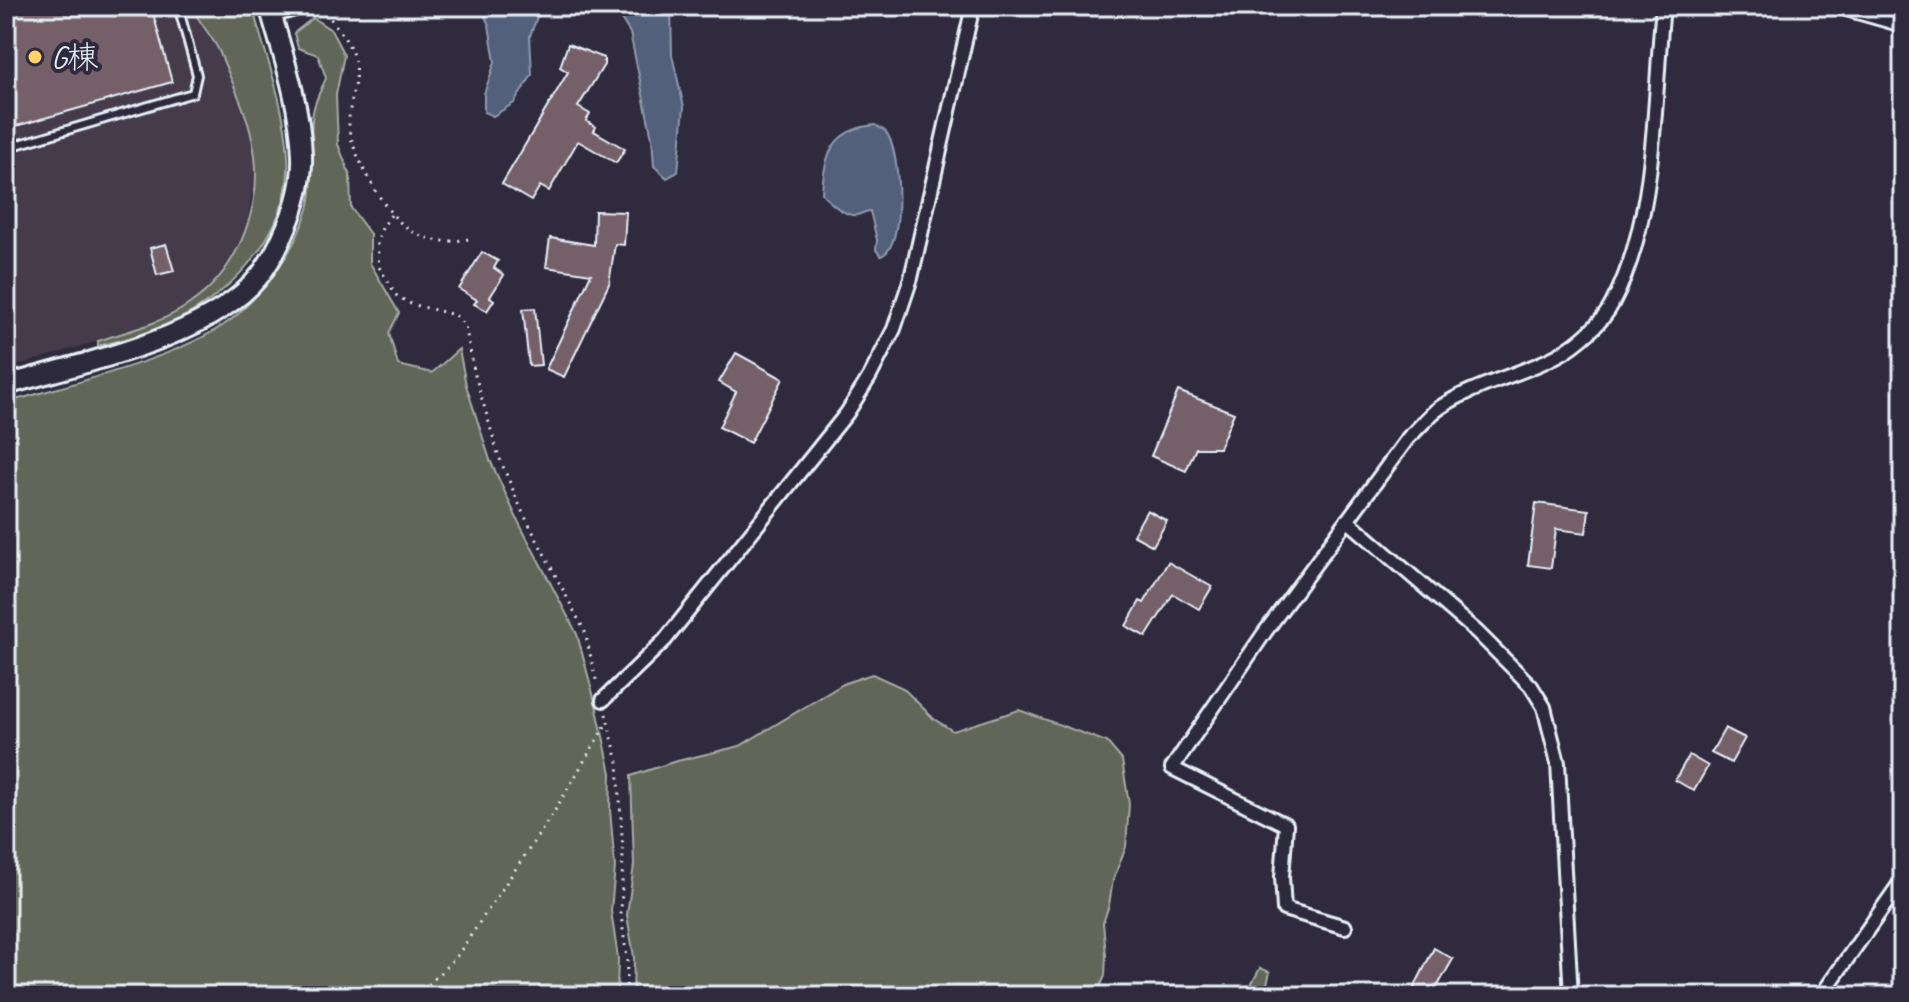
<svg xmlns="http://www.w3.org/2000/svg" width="1909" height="1002" font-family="Caveat,'Klee One',sans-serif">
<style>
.built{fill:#443a4b}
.green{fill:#626658;stroke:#a5aca8;stroke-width:2}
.water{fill:#52617c;stroke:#8e9bae;stroke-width:2}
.building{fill:#75616b;stroke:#e8f1f8;stroke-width:2}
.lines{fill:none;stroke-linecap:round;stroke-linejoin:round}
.lane-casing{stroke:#e8f1f8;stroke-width:12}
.street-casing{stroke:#e8f1f8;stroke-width:18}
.secondary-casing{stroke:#e8f1f8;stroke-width:24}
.path{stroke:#e8f1f8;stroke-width:3;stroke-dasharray:2 6;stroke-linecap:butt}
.lane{stroke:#2f2a3d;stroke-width:6}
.street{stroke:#2f2a3d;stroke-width:12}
.secondary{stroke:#2f2a3d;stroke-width:18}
.poi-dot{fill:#ffd166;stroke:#2f2a3d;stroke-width:3}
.labels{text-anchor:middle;stroke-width:8;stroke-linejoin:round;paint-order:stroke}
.poi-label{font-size:32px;fill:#e8f1f8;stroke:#2f2a3d;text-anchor:start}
</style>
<rect width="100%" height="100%" fill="#2f2a3d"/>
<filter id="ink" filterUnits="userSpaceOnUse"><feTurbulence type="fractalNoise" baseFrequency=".0125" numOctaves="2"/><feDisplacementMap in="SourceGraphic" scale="16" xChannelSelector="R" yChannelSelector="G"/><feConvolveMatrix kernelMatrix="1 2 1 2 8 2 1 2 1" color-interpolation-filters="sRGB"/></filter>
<g filter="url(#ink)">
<path class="built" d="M6 6H192L219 49 252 137 256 166 246 230 234 258 210 287 189 305 169 316 98 341 6 369Z"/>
<path class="green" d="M192 6H252C265 54 285 105 288 155 293 228 236 291 174 322 151 334 123 339 98 346V341C128 331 162 323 188 305 241 270 266 199 252 139 246 110 231 80 220 53 213 36 198 23 192 6Z
M313 18 331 30 344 55 336 95 338 144 350 175 351 208 370 234V263L399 313 389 333 398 365 432 373 459 349 466 385 490 460 519 523 577 634 597 709 611 773 610 810 615 867 611 911 618 958 617 992 615 996H6V403C68 384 191 356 238 314 268 287 296 248 308 209 316 179 308 140 313 112 315 100 322 88 326 78L318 55 298 48 294 33Z
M872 674 903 688 934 719 953 731 1019 710 1107 742 1122 760 1129 804 1126 847 1113 880 1109 905 1103 923 1106 955 1105 976 1096 996H633L634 957 627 915 634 865 631 776 673 762 740 746 845 683Z
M1260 968 1270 972 1264 996H1197C1217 990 1230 998 1248 991Z"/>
<path class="water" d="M480 6H554L537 17 530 36 532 75 514 103 493 116 484 112V94L495 62 489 25Z
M613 6H671L672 55 684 107 678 172 667 178 654 166 652 138 630 33Z
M875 125C878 127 884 129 886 132 901 150 906 248 881 256L876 250 877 240 870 211C865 211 862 214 857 215 845 217 828 201 822 193 824 155 832 129 875 125Z"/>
<path class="building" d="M6 6H151L172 82 6 129Z
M568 44 604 58V65L578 107 590 114 586 121 596 127 594 131 625 149 616 163 578 141 549 191 540 186 531 201 502 184 568 72 560 67Z
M595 211 626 212 624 245 615 244 609 284 564 377 546 369 591 274 546 267 550 238 594 245Z
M166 244 174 271 157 275 150 248Z
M482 252 498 261 494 268 504 275 490 297 494 300 487 311 474 304 477 300 459 289Z
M535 308 541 365 529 366 523 309Z
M736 353 783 379 750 443 719 427 736 392 719 382Z
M1178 391 1234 413 1219 448H1196L1186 471 1151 456Z
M1536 503 1589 510 1586 533 1556 529 1551 568 1528 565Z
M1147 510 1167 521 1153 546 1133 535Z
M1168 562 1212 587 1199 609 1173 594 1146 637 1126 626 1140 601 1144 603Z
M1725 728 1745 738 1731 763 1711 753Z
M1689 755 1708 766 1694 791 1675 780Z
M1434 948 1453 959 1432 996H1410Z"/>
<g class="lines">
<g class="lane-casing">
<path id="lane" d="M6 148 193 93 197 75 178 6"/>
</g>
<g class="street-casing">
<path id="street" d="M272 16 305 6
M1347 520 1477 632 1531 686 1544 707 1558 763 1571 996
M603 700 665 640 847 413 870 376 894 329 911 278 973 6
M1345 927 1284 909 1282 877 1286 825 1172 768 1265 632 1408 438C1417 430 1425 420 1434 412 1466 386 1523 375 1560 354 1578 344 1603 322 1612 304 1658 217 1653 102 1663 6
M1821 996 1903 879"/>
</g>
<g class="secondary-casing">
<path id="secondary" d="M1847 6 1903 22
M6 385C80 363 212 338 261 274 272 259 280 243 287 226 296 205 303 178 302 155 300 104 283 55 269 6"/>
</g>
<path class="path" d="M321 6C333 23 352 42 355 64 358 83 348 105 349 125 350 143 360 161 368 177 392 222 418 251 473 238
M391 215 382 228 377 243 379 267 397 296 411 304 455 315 465 325 475 375 499 457 522 511 585 632 597 684
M606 714 618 762 623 855 621 915 627 959 626 996
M417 996 457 956 554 812 605 726"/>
<use href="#lane" class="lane"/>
<use href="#street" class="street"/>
<use href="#secondary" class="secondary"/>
</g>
</g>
<circle class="poi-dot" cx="35" cy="57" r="8"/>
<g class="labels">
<g class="poi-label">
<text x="51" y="68">G棟</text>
</g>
</g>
<rect width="1909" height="1002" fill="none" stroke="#2f2a3d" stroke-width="32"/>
<rect x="16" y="16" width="1877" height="970" fill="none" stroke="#e8f1f8" stroke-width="3" filter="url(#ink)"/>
</svg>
